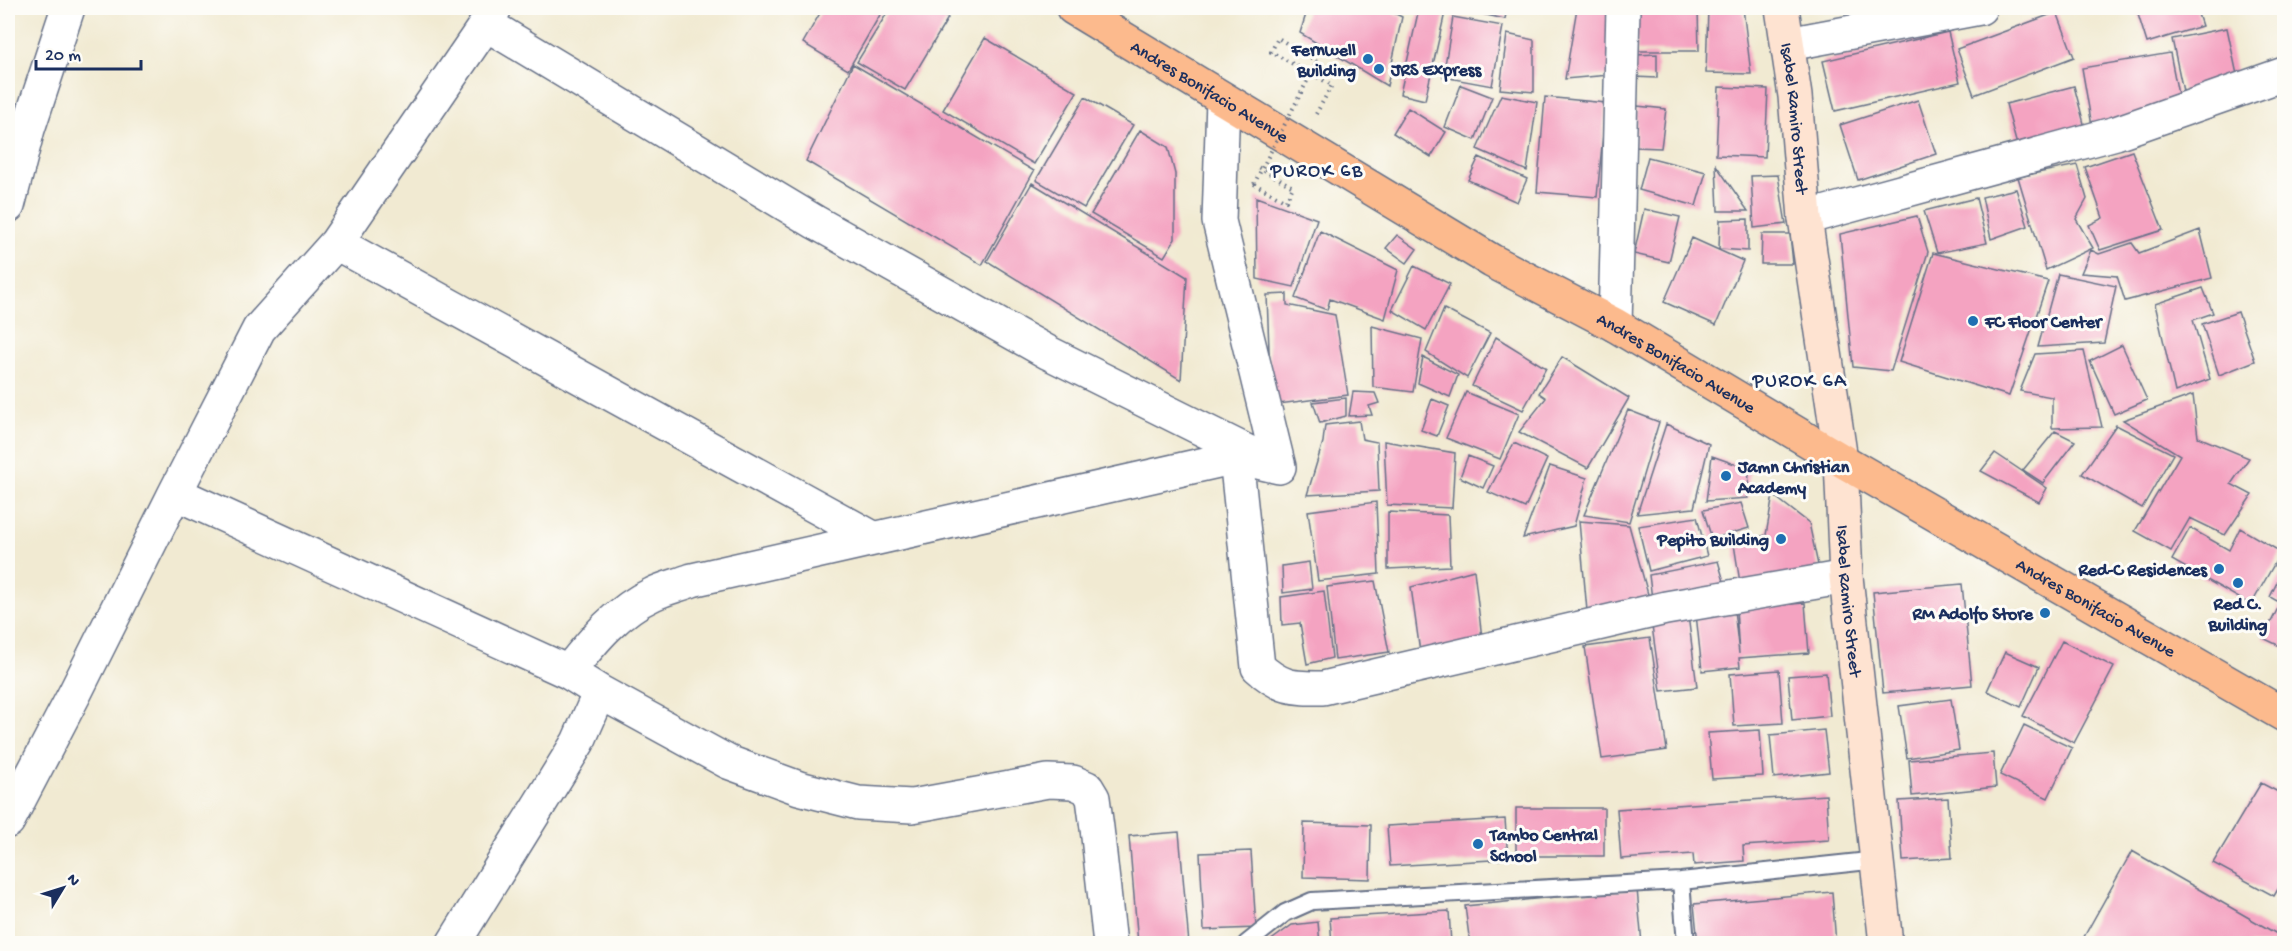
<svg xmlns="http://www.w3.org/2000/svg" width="2292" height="951" font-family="'Gochi Hand',sans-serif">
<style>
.building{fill:#f4a3c1}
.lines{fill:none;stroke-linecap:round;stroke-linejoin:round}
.lane-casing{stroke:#667087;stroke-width:20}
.street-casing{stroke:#667087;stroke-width:36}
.secondary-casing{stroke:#667087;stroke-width:36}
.highway-casing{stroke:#667087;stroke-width:36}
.path{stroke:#667087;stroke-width:4;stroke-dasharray:1.5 4.5;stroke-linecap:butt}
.lane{stroke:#fff;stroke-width:16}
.street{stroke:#fff;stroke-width:33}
.secondary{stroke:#fee3d1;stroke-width:33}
.highway{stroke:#fcba8d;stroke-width:33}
.path-bridge{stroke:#667087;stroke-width:4;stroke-dasharray:1.5 4.5;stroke-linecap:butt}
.poi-dot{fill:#1f6fb2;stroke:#fdfcf7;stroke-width:2}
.labels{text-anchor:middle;stroke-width:6;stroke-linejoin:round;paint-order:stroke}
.poi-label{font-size:18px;font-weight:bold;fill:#1b2f5e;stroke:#fdfcf7;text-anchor:end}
.street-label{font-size:18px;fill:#1b2f5e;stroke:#fdfcf7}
.neighbourhood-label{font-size:20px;letter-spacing:1.5px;fill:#1b2f5e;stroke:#fdfcf7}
</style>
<rect width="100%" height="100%" fill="#fdfcf7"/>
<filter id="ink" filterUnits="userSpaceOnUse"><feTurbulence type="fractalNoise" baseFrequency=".0167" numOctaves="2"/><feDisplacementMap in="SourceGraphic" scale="12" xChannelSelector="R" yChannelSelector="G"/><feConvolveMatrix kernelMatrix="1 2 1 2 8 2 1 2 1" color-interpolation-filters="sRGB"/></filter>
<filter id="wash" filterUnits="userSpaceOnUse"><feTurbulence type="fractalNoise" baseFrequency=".008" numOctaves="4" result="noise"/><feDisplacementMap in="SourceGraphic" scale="24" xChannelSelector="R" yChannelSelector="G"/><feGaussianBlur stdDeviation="1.35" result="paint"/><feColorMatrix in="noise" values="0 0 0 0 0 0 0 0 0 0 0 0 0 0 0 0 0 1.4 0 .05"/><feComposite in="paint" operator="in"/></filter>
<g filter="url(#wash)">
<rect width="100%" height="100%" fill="#f1ead2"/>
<g id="blocks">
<path class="building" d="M823 8H884L848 70 803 43Z
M890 8H931L948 18 905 90 857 62Z
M1308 8H1384L1402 17 1387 86 1300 33Z
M1419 8H1446L1425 100 1400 94Z
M1455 8H1507L1505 19Z
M1577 8H1614L1609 75 1565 79Z
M1637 8 1698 9 1699 51H1637Z
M1708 8H1743L1751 74 1706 73Z
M1853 8H1884L1856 16Z
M2136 8H2196L2202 26 2147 43Z
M2057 12 2074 57 1974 95 1957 49Z
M1453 17 1503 26 1492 86 1443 77Z
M2227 28 2239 84 2184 96 2172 39Z
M1948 32 1960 82 1835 111 1823 61Z
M1507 34 1534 40V92L1500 89Z
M985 38 1077 92 1034 164 943 110Z
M2170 53 2181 110 2092 126 2082 68Z
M1657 54V78L1634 77 1636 55Z
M853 64 1034 171 982 265 806 161Z
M1461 85 1492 97 1475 140 1445 127Z
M2074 86 2087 135 2019 153 2006 104Z
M1719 87 1768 89 1765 157 1716 155Z
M1501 95 1537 102 1527 171 1477 149Z
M1085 97 1133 125 1084 208 1036 180Z
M1545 97 1606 103 1597 197 1537 192Z
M1918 100 1936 154 1858 180 1840 125Z
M1637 106 1666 109 1661 148 1635 147Z
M1408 108 1446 132 1431 157 1393 133Z
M1140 130 1168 147 1175 174V239L1164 257 1091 214Z
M2132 151 2163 230 2100 250 2089 225 2103 218 2085 167Z
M1479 157 1527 179 1517 202 1468 180Z
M1648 157 1706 172 1696 206 1639 190Z
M1716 165 1748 211H1718Z
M2077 165 2087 199 2076 219 2093 248 2046 270 2018 177Z
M1778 175 1786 224 1754 228 1751 176Z
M1032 183 1187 277 1181 380 987 261Z
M2016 189 2028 226 1991 239 1982 197Z
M1256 197 1317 219 1294 287 1257 279Z
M1976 198 1987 243 1937 253 1924 211Z
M1644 209 1680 217 1669 262 1634 254Z
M1917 216 1928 252 1891 371 1853 367 1840 234Z
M1748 219V251L1719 249 1720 220Z
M2200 230 2212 278 2125 301 2117 276 2081 273 2091 250 2099 254 2132 243 2139 253Z
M1320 231 1398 270 1385 319 1330 299 1327 310 1295 298Z
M1762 234H1790L1793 264H1761Z
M1397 235 1417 249 1407 263 1386 248Z
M1692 238 1743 261 1716 325 1664 302Z
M1933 253 2048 281 2009 396 1899 362Z
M1414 266 1450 284 1426 330 1392 310Z
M2058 274 2116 286 2104 343 2038 347Z
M2203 288 2213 313 2193 320 2210 379 2175 392 2155 304Z
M1287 294V305L1335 315 1348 395 1271 405 1267 295Z
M1444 309 1490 333 1467 378 1426 352Z
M2238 312 2255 361 2219 375 2202 324Z
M1372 326 1422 339 1413 392 1373 387Z
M1496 337 1546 368 1523 410 1472 386Z
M2122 345 2147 400 2114 414 2090 361Z
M2084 351 2102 427 2052 428V397L2020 391 2035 354Z
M1423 357 1458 375 1450 397 1418 383Z
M1562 357 1629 398 1588 468 1519 432 1546 398 1539 393Z
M1353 392 1375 393 1379 403 1369 406 1372 415 1349 416Z
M1466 392 1519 414 1500 459 1446 438Z
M2193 395 2198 437 2249 458 2231 484 2252 495 2225 535 2190 518 2171 551 2135 531 2180 455 2123 420Z
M1346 398V416L1320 423 1313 402Z
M1432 399 1449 406 1437 436 1421 430Z
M1628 410 1659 422 1629 522 1584 515Z
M1359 421 1362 439 1377 442 1379 491 1307 495 1323 442 1325 425Z
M1666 424 1709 444 1694 508 1637 514Z
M2116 425 2173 454 2142 508 2082 474Z
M2055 431 2075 441 2043 483 2023 470Z
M1384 441 1455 453 1452 508 1387 505Z
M1514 443 1547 459 1525 508 1488 492Z
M1995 453 2047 488 2039 502 1981 471Z
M1468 456 1493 466 1483 488 1460 477Z
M1712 456 1749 469 1748 498 1706 501Z
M1550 466 1587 478 1574 526 1523 538Z
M1773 495 1809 523 1821 579 1741 589 1734 544 1766 535Z
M1376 502 1379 574 1318 581 1308 511Z
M1741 503 1749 528 1712 539 1703 510Z
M1388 512 1448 515 1450 566 1388 569Z
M1697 517 1707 556 1649 571 1638 526Z
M1579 521 1629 525 1649 598 1587 611Z
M2190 528 2229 550 2240 528 2281 552 2251 605 2172 560Z
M1718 561 1728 595 1653 607 1649 575Z
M1309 562 1312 589 1283 593 1282 566Z
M2284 568V605L2270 597Z
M1474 570 1483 647 1421 659 1411 587Z
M1375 581 1389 652 1335 660 1327 587Z
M1962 584 1972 685 1883 693 1873 592Z
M1324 591 1332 658 1307 664 1300 623 1282 625 1281 597Z
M1805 603 1809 653 1739 658 1740 667 1702 671 1696 614 1734 610 1739 654 1736 608Z
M2279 606 2284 609V648L2263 638Z
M1688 615 1697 687 1661 691 1651 619Z
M1650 638 1667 750 1602 759 1585 647Z
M2062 641 2114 667 2074 743 2023 716Z
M2005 652 2039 667 2021 707 1987 691Z
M1779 670 1783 723 1734 726 1730 674Z
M1826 673 1830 716 1792 720 1788 676Z
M1951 699 1959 750 1907 758 1899 706Z
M2024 725 2072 748 2048 798 2000 775Z
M1760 730 1763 776 1712 779 1708 733Z
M1824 730 1829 772 1774 778 1770 735Z
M1993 753 1996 787 1912 796 1909 760Z
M2261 783 2284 795V879L2274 896 2213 863Z
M1826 795 1829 840 1743 846 1744 861 1694 865 1693 854 1621 859 1617 809Z
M1948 798 1952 858 1903 861 1899 801Z
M1516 808H1604V856H1516Z
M1505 819 1508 859 1390 866 1387 826Z
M1304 823 1371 825 1370 879 1303 877Z
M1179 832 1189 944H1138L1129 836Z
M1251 851 1256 928 1204 930 1200 853Z
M2132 851 2284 938V944H2080Z
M1637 889 1642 944H1470L1465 906Z
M1832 892 1836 944H1698L1694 904Z
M1449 911 1451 944H1332L1330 918Z
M1318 922 1320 944H1266L1292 925Z"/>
</g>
</g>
<g filter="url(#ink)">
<use href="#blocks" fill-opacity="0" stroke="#667087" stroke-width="1.5"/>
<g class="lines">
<g class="lane-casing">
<path id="lane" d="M1681 881 1686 944
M1246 944 1285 913 1312 901 1681 881 1878 860"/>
</g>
<g class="street-casing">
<path id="street" d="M486 24 815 222 1049 353 1258 457
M1788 44 1980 8
M8 206 28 129 68 8
M1805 218 2116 133 2284 74
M336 243 873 538
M1615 325 1623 8
M1236 457 1258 667C1281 688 1292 688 1323 688L1666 608 1846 577
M175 493 568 672 600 692 578 742 453 944
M568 672C592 642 616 611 653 594 665 588 679 585 692 580L1236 457 1279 467 1219 221 1223 100
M600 692 728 762 799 788 858 803 912 806 1048 781 1073 782 1087 788 1093 798 1097 828 1110 944
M8 821 75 693 175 493 259 329 336 243 486 24 495 8"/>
</g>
<g class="secondary-casing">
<g id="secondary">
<path id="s1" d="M1782 8 1795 96 1805 218 1841 460 1846 577 1886 944"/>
</g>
</g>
<g class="highway-casing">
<g id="highway">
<path id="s2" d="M1073 8 1492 261 1615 325 1841 460 2284 715"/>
</g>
</g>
<path class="path" d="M1316 114 1332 85 1271 52 1278 38 1317 62
M1254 184 1286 201 1293 187 1256 166"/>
<use href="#lane" class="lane"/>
<use href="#street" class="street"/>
<use href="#secondary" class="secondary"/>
<use href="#highway" class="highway"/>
<path class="path-bridge" d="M1254 184 1317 62"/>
</g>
</g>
<g class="poi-dot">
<circle cx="1368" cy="59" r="6"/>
<circle cx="1379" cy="69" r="6"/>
<circle cx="1973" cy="321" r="6"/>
<circle cx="1726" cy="476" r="6"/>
<circle cx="1781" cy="539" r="6"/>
<circle cx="2219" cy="569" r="6"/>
<circle cx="2238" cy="583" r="6"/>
<circle cx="2045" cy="613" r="6"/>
<circle cx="1478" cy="844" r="6"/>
</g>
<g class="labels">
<g class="poi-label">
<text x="1356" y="55">Fernwell<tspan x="1356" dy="21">Building</tspan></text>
<text x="1391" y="75" text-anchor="start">JRS Express</text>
<text x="1985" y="327" text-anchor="start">FC Floor Center</text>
<text x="1738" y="472" text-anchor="start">Jamn Christian<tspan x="1738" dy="21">Academy</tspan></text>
<text x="1769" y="545">Pepito Building</text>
<text x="2207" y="575">Red-C Residences</text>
<text x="2238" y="609" text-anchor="middle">Red C.<tspan x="2238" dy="21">Building</tspan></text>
<text x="2033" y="619">RM Adolfo Store</text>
<text x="1490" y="840" text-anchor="start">Tambo Central<tspan x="1490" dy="21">School</tspan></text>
</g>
<g class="street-label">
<text dy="6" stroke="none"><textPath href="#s2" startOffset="160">Andres Bonifacio Avenue</textPath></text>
<text dy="6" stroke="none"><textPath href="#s1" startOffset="111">Isabel Ramiro Street</textPath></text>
<text dy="6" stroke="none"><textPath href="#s2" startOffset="700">Andres Bonifacio Avenue</textPath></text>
<text dy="6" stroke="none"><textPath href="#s1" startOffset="597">Isabel Ramiro Street</textPath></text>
<text dy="6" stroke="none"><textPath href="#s2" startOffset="1186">Andres Bonifacio Avenue</textPath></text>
</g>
<g class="neighbourhood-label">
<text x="1317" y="176">PUROK 6B</text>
<text x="1800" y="386">PUROK 6A</text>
</g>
</g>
<rect width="2292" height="951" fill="none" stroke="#fdfcf7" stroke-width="30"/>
<g transform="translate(63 888) rotate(52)" stroke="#fdfcf7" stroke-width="4.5" paint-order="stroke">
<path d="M0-4.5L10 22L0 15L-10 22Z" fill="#1b2f5e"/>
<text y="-9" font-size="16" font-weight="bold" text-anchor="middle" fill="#1b2f5e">N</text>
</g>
<path d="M36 60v9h105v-9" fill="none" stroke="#1b2f5e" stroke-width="3"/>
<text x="45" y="60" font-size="18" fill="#1b2f5e" stroke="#fdfcf7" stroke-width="4.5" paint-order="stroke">20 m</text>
</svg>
